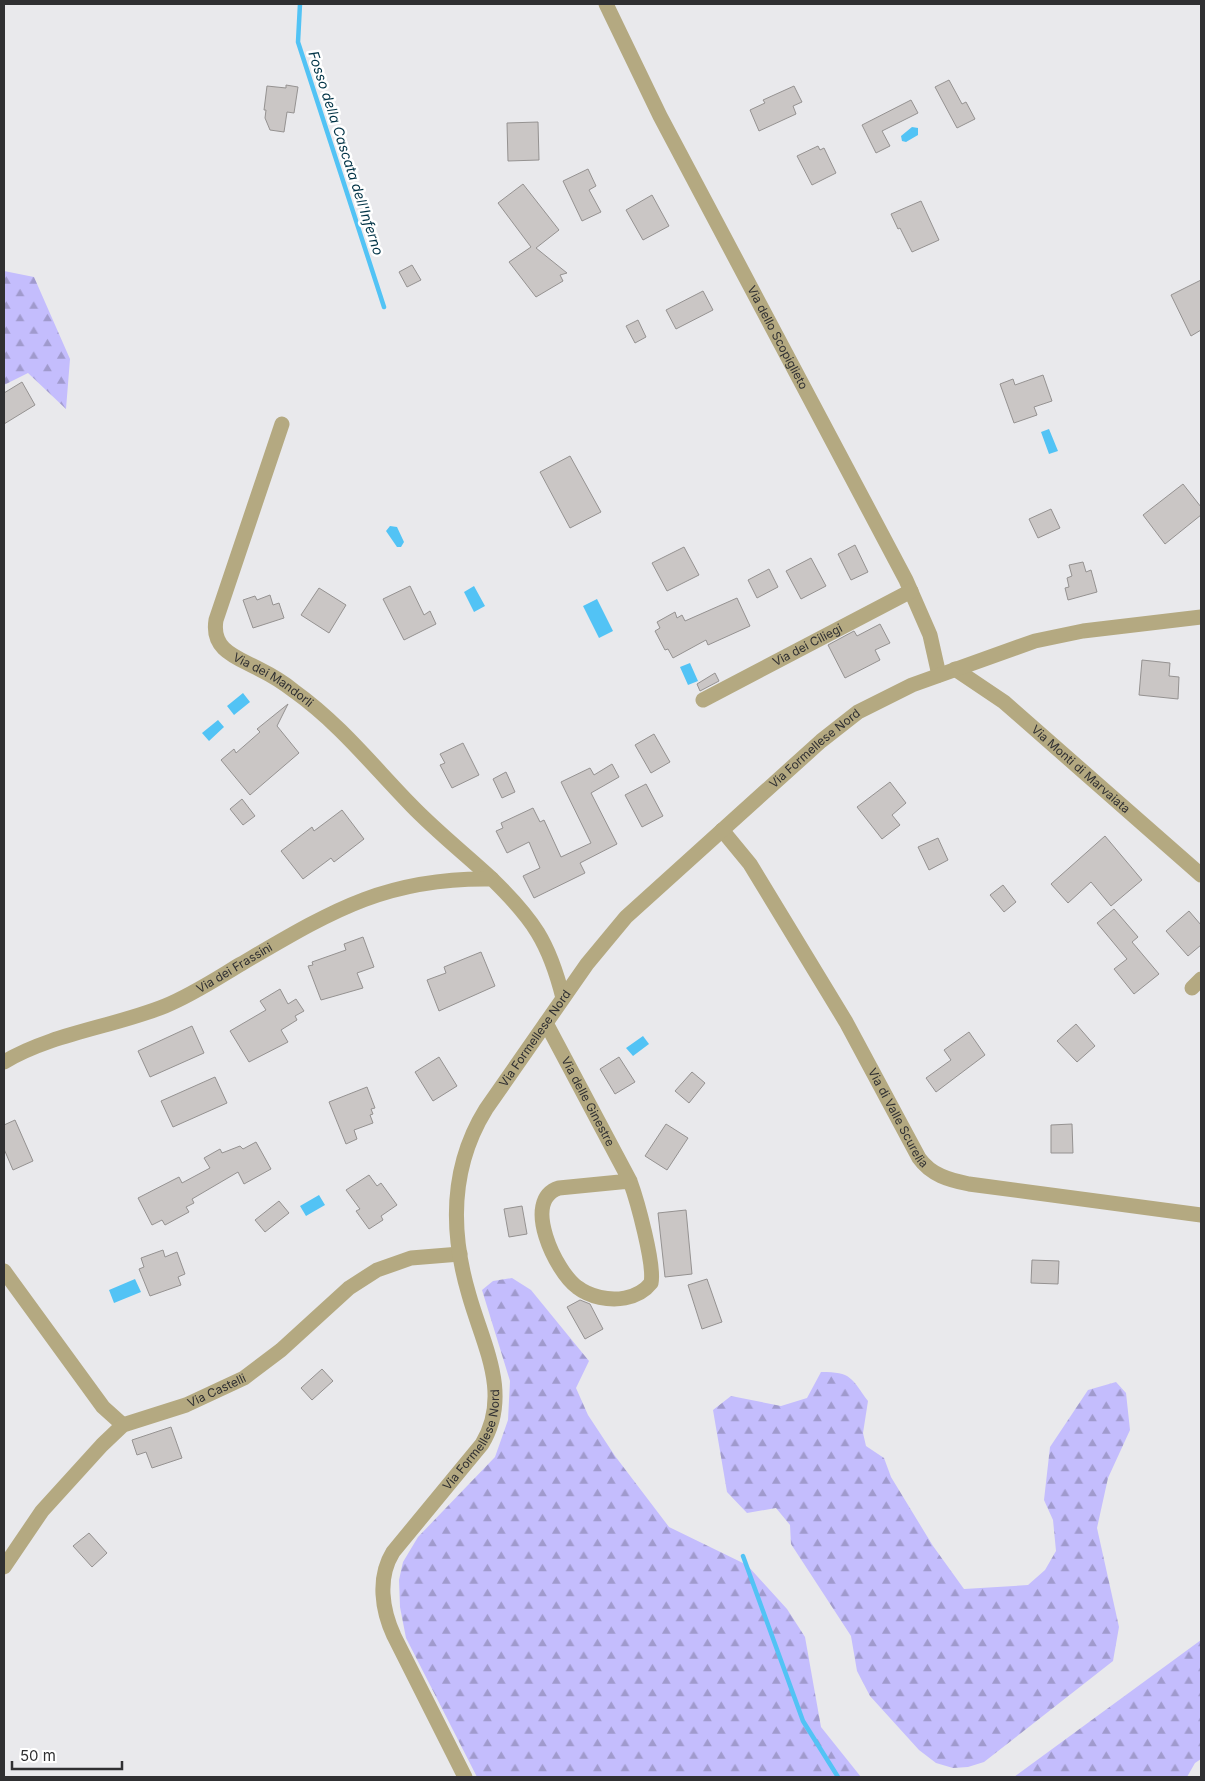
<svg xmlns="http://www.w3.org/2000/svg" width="1205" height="1781" font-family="Inter,sans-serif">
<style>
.forest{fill:url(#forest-firs)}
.water{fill:#52c3f5}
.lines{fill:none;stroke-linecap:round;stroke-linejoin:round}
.stream{stroke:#52c3f5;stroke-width:4.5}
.building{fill:#cac6c5;stroke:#959291}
.minor{stroke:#b4a981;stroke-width:15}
.labels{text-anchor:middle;stroke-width:5;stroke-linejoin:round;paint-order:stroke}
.street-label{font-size:12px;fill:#303032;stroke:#fff}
.water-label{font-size:14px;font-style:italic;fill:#003346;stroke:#fff}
</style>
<defs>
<pattern id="forest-firs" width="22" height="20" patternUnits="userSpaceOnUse" patternTransform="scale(1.25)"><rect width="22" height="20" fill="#c4bdfd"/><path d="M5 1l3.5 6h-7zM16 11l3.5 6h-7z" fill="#a09acd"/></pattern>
</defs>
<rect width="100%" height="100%" fill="#e9e9ec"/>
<path class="forest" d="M4 271 34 277 70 359 66 409 28 373 4 385Z
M512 1278 531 1290 589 1361 576 1388 588 1415 615 1456 669 1527 747 1565 787 1609 805 1637 821 1727 861 1777H477L406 1638 400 1607 399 1580 403 1562 418 1537 495 1457 508 1420 510 1381 482 1290 493 1281Z
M821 1372C852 1372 851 1378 868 1401L863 1433 866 1446 884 1458 891 1477 933 1546 964 1589 1028 1585 1045 1570 1056 1551 1053 1520 1044 1500 1050 1447 1088 1390 1116 1382 1126 1393 1130 1430 1108 1478 1097 1528 1119 1627 1113 1661 984 1762 968 1767 953 1768 936 1763 919 1750 870 1696 857 1671 851 1636 791 1544 790 1525 776 1508 747 1513 727 1492 713 1410 731 1396 781 1406 807 1398Z
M1201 1640V1759L1195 1763 1187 1777H1014Z"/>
<path class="water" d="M912 127 918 128V135L906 142 902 141 901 136Z
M1049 429 1058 451 1049 454 1041 432Z
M390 526 397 527 404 542 401 547H397L386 531Z
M474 586 485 606 474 612 464 592Z
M597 599 613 631 599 638 583 606Z
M690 663 698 681 688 685 680 667Z
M243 693 250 702 234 715 227 706Z
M218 720 224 727 209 741 202 733Z
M643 1036 649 1044 633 1056 626 1048Z
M319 1195 325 1205 306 1216 300 1206Z
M135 1279 141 1292 114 1303 109 1290Z"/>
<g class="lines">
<path class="stream" d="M300 4 298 42 384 307
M743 1556 803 1721 838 1777"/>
</g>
<path class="building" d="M949 80 962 104 966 102 975 119 957 128 935 87Z
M286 85 298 87 294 113 287 112 284 132 270 130 265 118 266 110H264L267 86 286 88Z
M794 86 802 102 793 106 796 114 759 131 750 110 765 103 763 100Z
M911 100 918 113 882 131 890 146 876 153 862 125Z
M538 122 539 160 508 161 507 123Z
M818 146 820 150 824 148 836 173 812 185 797 156Z
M588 169 596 186 589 190 601 212 582 221 563 181Z
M523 184 559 230 536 248 567 273 560 275 563 281 536 297 509 262 531 247 498 203Z
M652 195 669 226 643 240 626 210Z
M921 201 939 240 912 252 900 228 898 229 891 214Z
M412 265 421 280 407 287 399 272Z
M1201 280V330L1191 336 1171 295Z
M703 291 713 310 676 329 666 310Z
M638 320 646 337 635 343 626 326Z
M1043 375 1052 401 1034 407 1037 415 1014 423 1000 384 1013 379 1015 385Z
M22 382 35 405 4 424V393Z
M570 456 601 512 570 528 540 472Z
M1183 484 1201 507V515L1165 544 1143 515Z
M1051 509 1060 528 1038 538 1029 519Z
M855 545 868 572 851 580 838 554Z
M684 547 699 575 667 591 652 563Z
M811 558 826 586 801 599 786 571Z
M1083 562 1086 572 1091 570 1097 592 1068 600 1065 588 1069 587 1067 578 1072 576 1069 565Z
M769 569 778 587 757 598 748 580Z
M410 586 424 615 430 611 436 624 404 640 383 599Z
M319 588 346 605 329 633 301 615Z
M270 595 273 605 279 603 284 618 253 628 243 600 255 596 257 600Z
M737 598 750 626 708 645 706 640 673 658 668 649 665 650 655 631 660 628 657 622 675 612 677 618 682 615 685 621Z
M880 624 890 643 875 650 880 660 845 678 828 645 854 631 857 636Z
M1142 660 1170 663 1169 676 1179 677 1178 699 1139 695Z
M715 673 719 681 700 691 697 684Z
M288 704 277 726 299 753 250 795 221 760 234 749 236 753 260 732 257 729Z
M654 734 670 762 651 773 635 745Z
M463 743 479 775 452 788 440 765 445 763 440 754Z
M612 764 619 777 591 793 617 844 580 863 585 873 534 898 523 876 540 868 529 842 507 853 496 831 503 828 501 823 533 808 540 822 544 820 561 857 591 843 561 782 590 768 594 775Z
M506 772 515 792 502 798 493 779Z
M890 782 906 803 892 815 900 825 882 839 857 807Z
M646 784 663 816 642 827 625 795Z
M242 799 255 816 243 825 230 809Z
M342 810 364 839 334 862 331 858 303 879 281 851 312 827 314 831Z
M1105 836 1142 880 1111 906 1091 882 1068 903 1051 884Z
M938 838 948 860 929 870 918 847Z
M1003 885 1016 902 1004 912 990 895Z
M1114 909 1138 937 1132 942 1159 974 1134 994 1114 969 1127 959 1097 923Z
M1189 911 1201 925V945L1188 956 1166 931Z
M363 937 374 967 357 973 363 988 321 1000 308 966 313 965 312 962 346 950 344 944Z
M481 952 495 986 439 1011 427 980 446 973 444 967Z
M280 989 288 1004 296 999 304 1011 295 1016 297 1020 281 1030 288 1042 249 1062 230 1031 266 1010 260 1001Z
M1076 1024 1095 1046 1077 1062 1057 1041Z
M192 1026 204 1053 150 1077 138 1051Z
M969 1032 985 1055 936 1092 926 1078 951 1060 944 1050Z
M439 1057 457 1086 433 1101 415 1072Z
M619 1057 635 1082 615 1094 600 1069Z
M692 1072 705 1083 689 1103 675 1091Z
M215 1077 227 1103 173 1127 161 1101Z
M367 1087 375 1108 371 1109 373 1114 370 1115 373 1123 354 1130 357 1139 346 1144 329 1102Z
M15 1120 33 1161 13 1170 4 1149V1125Z
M666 1124 688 1138 667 1170 645 1156Z
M1072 1124 1073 1153H1051V1125Z
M256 1142 271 1169 244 1184 238 1172 192 1199 194 1203 186 1207 189 1212 165 1225 162 1220 152 1225 138 1198 179 1177 182 1183 210 1168 204 1158 220 1149 222 1153 240 1146 243 1149Z
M369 1175 377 1186 381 1183 397 1205 381 1216 383 1220 369 1229 356 1211 360 1209 346 1190Z
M279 1201 289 1213 265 1232 255 1220Z
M522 1206 527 1234 509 1237 504 1209Z
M686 1210 692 1274 665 1277 658 1213Z
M163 1250 165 1257 177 1252 185 1274 178 1277 181 1285 150 1296 139 1269 144 1267 141 1258Z
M1032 1260 1059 1261 1058 1284 1031 1283Z
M707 1279 722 1322 702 1329 688 1285Z
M580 1300 590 1304 603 1329 585 1339 567 1307Z
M322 1369 333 1381 312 1400 301 1388Z
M171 1427 182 1458 152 1468 146 1452 137 1455 132 1440Z
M89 1533 107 1553 92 1567 73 1546Z"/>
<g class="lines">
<g class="minor">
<path id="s1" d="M606 4 660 116 906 580 930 635 939 675"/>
<path id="s2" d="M282 424 216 620C211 650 236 657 259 669 271 675 283 682 294 691 339 723 373 766 411 805 436 831 465 854 492 879"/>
<path id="s3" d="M955 669 1004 702 1201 875"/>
<path id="s4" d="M703 700 911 591"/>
<path id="s5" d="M722 830 750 864 846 1022 919 1158C931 1175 949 1180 969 1184L1201 1215"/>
<path d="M1192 988 1201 979"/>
<path id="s6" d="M546 1023 630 1181C637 1200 655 1265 651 1283 644 1292 635 1296 625 1298 609 1301 590 1297 577 1287 556 1272 521 1200 559 1188L630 1181"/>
<path id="s7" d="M4 1062C53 1033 113 1027 165 1006 192 995 216 979 241 964 330 912 385 877 492 879 533 919 549 942 563 998"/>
<path d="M4 1271 103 1407 123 1425"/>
<path id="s8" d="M4 1567 42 1511 102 1445 123 1425 186 1405 244 1378 281 1350 349 1288 377 1270 411 1258 460 1254"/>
<path id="s9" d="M465 1777 394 1636C382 1610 377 1578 393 1552L482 1444C512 1394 483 1345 469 1295 450 1231 450 1167 486 1109L587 964 626 917 821 741 858 712 912 685 1035 641 1083 631 1201 617"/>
</g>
</g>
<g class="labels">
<g class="street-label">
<text dy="4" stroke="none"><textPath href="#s1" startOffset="375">Via dello Scopiglieto</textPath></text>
<text dy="4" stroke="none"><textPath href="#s4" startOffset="118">Via dei Ciliegi</textPath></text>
<text dy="4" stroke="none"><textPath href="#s2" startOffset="296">Via dei Mandorli</textPath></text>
<text dy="4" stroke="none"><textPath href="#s9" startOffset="1224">Via Formellese Nord</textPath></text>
<text dy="4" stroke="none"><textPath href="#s3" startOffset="161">Via Monti di Marvaiata</textPath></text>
<text dy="4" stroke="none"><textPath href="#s7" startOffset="250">Via dei Frassini</textPath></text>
<text dy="4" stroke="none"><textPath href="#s9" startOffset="819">Via Formellese Nord</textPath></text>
<text dy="4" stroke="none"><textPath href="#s6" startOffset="89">Via delle Ginestre</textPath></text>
<text dy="4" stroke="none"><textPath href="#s5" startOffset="338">Via di Valle Scurelia</textPath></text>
<text dy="4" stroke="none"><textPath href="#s8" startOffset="286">Via Castelli</textPath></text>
<text dy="4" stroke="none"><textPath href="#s9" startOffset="385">Via Formellese Nord</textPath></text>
</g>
<g class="water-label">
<text transform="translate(346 153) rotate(72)" y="5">Fosso della Cascata dell'Inferno</text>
</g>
</g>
<rect width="1205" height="1781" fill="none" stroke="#303032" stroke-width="10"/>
<path d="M12 1761v8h110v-8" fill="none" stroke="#303032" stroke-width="2.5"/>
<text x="20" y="1761" font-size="15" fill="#303032" stroke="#ffffff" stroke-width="4" paint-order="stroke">50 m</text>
</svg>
